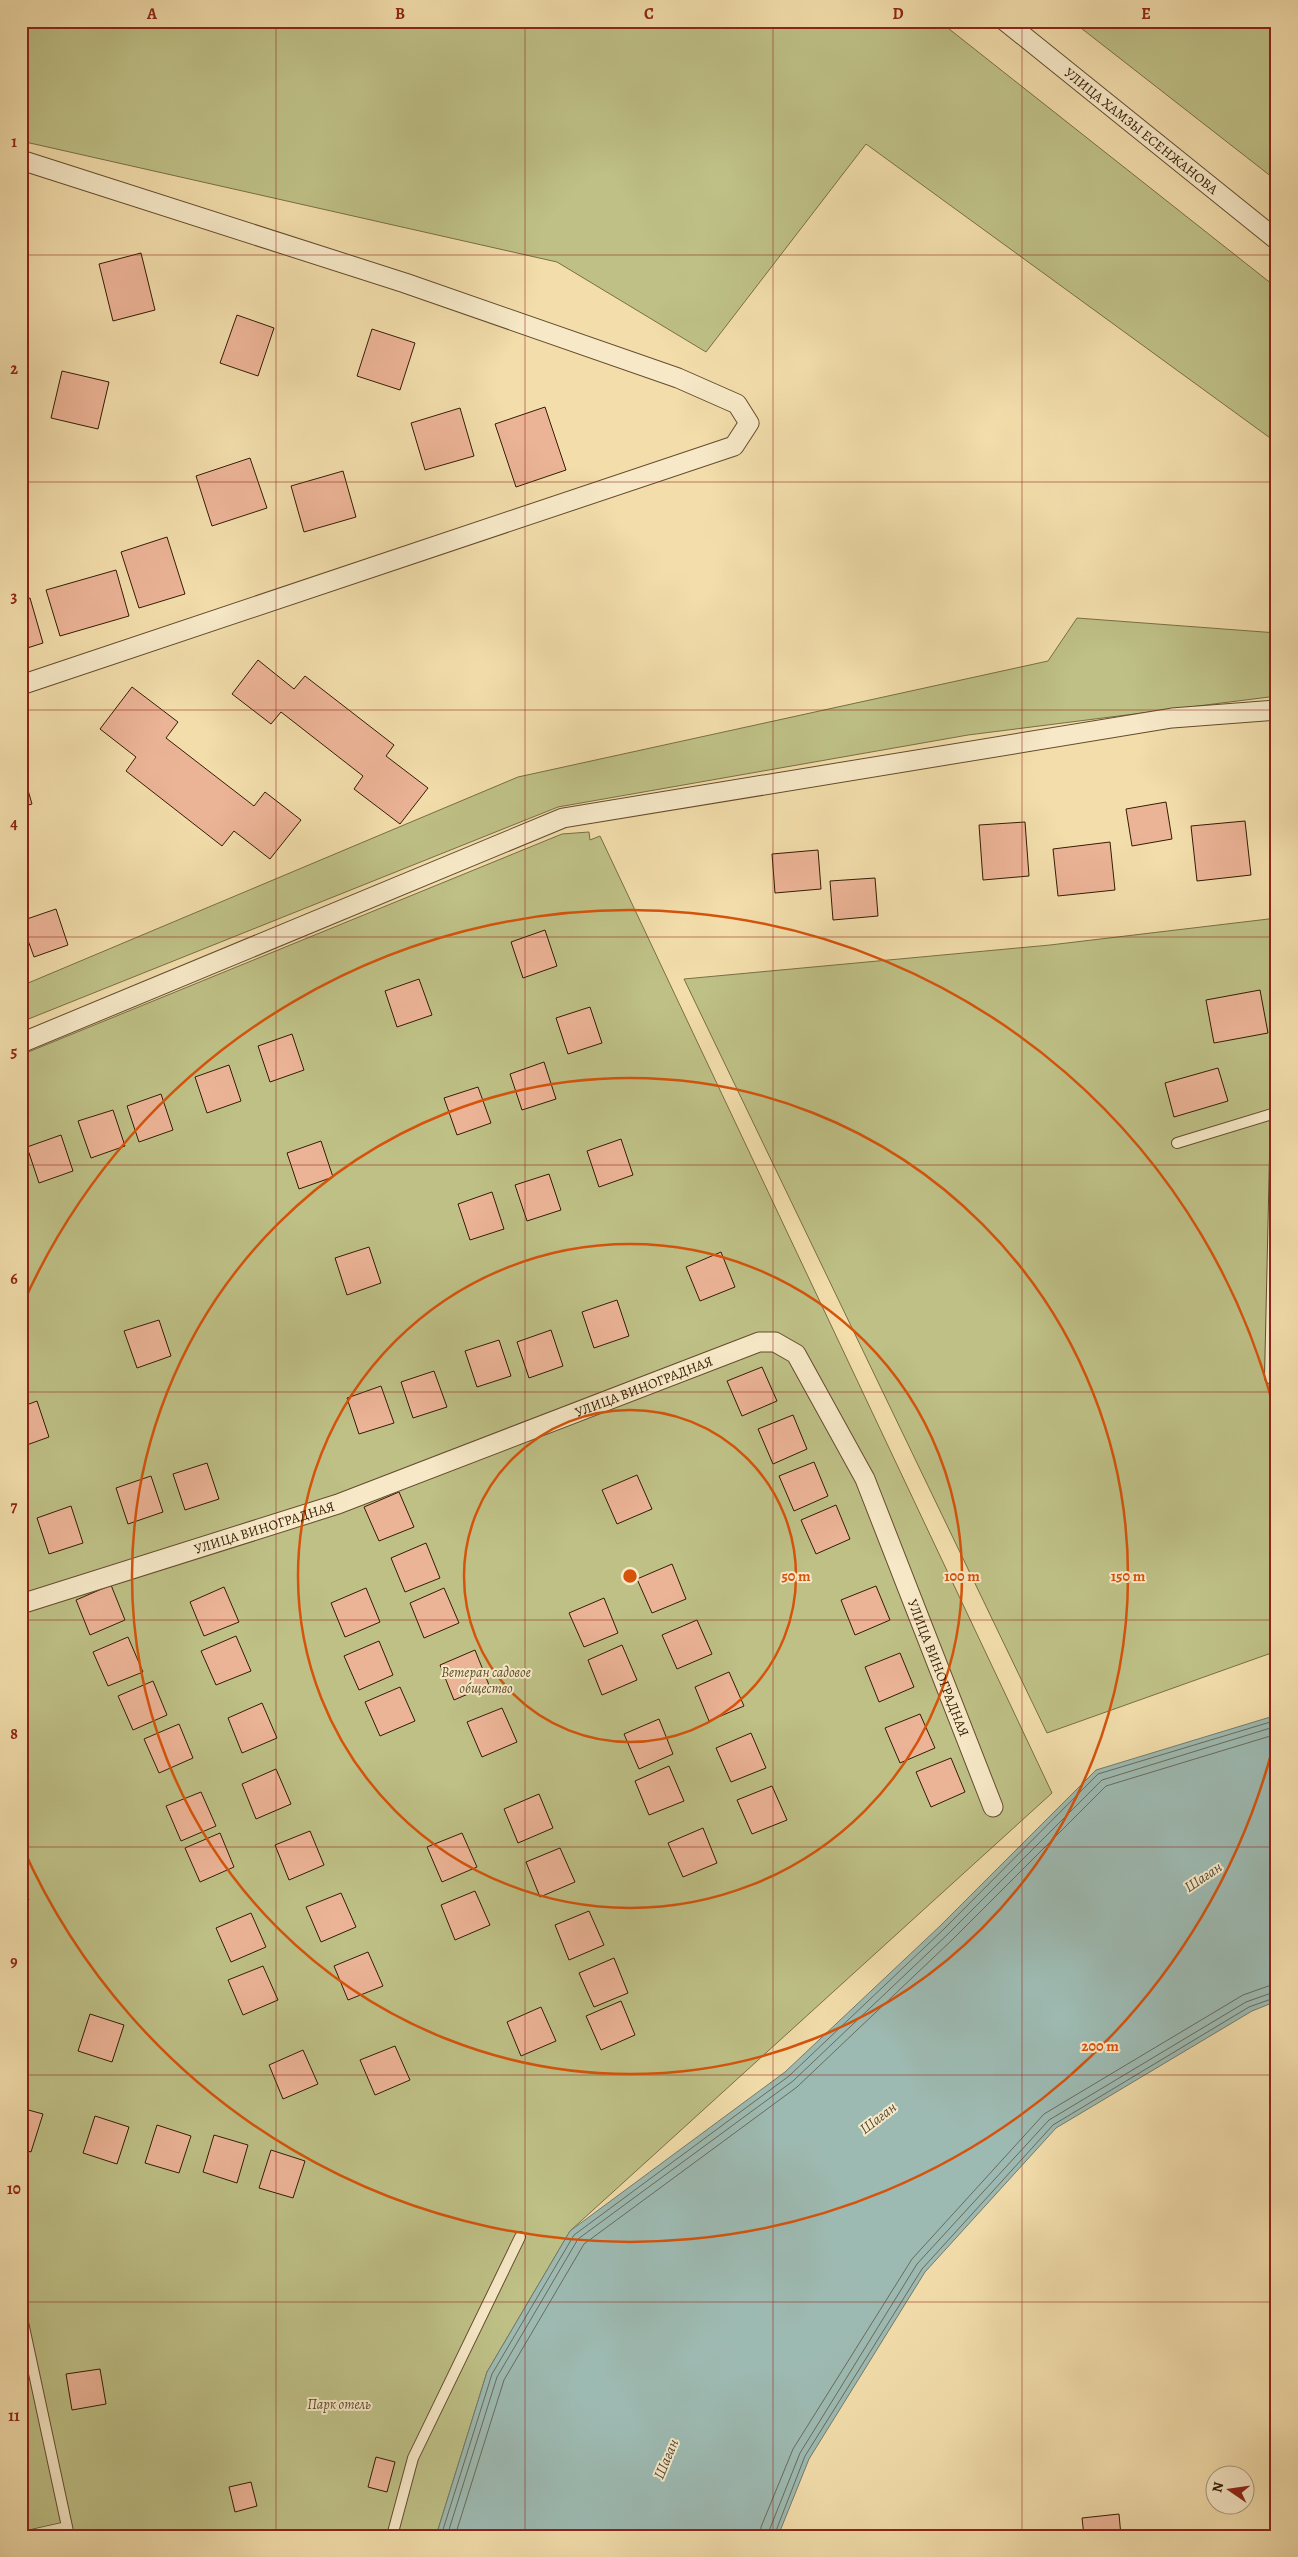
<svg xmlns="http://www.w3.org/2000/svg" width="1298" height="2557" font-family="Alegreya,serif">
<style>
.green{fill:#bec086;stroke:#7a6e45}
.water{fill:#9dbab2;stroke:#737b6c}
.lines{fill:none;stroke-linecap:round;stroke-linejoin:round}
.shore{stroke:#696b5b;stroke-width:1}
.building{fill:#ecb497;stroke:#351c04}
.lane-casing{stroke:#644c2e;stroke-width:12}
.street-casing{stroke:#644c2e;stroke-width:21}
.lane{stroke:#f7e9c8;stroke-width:10}
.street{stroke:#f7e9c8;stroke-width:19}
.grid{fill:none;stroke:#8f2418;stroke-width:1;stroke-opacity:0.55}
.ring{fill:none;stroke:#d6530b;stroke-width:2.5}
.labels{text-anchor:middle;stroke-width:4;stroke-linejoin:round;paint-order:stroke}
.street-label{font-size:14px;fill:#351c04;stroke:#f7e9c8}
.park-label{font-size:14px;font-style:italic;fill:#5e4d2b;stroke:#f7e9c8}
.water-label{font-size:15px;font-style:italic;fill:#544b38;stroke:#f7e9c8}
.centre{fill:#d6530b;stroke:#f7e9c8;stroke-width:2.5}
.ring-label{font-size:15px;text-anchor:middle;font-weight:bold;fill:#d6530b;stroke:#f7e9c8;stroke-width:4;stroke-linejoin:round;paint-order:stroke}
.neatline{fill:none;stroke:#8f2418;stroke-width:2}
.grid-label{font-size:16px;text-anchor:middle;font-weight:bold;fill:#8f2418}
</style>
<rect width="100%" height="100%" fill="#f2ddab"/>
<filter id="stains"><feTurbulence type="fractalNoise" baseFrequency=".004" numOctaves="4"/><feColorMatrix values="0 0 0 0 .2 0 0 0 0 .09 0 0 0 0 .02 0 0 0 .5 -.17"/></filter>
<radialGradient id="worn" r=".72"><stop offset=".6" stop-color="#630" stop-opacity="0"/><stop offset="1" stop-color="#630" stop-opacity=".3"/></radialGradient>
<path class="green" d="M21 21H939L1277 288V443L866 144 706 352 557 262 21 141Z
M1072 21H1277V181Z
M1077 618 1277 633V696L968 735 558 807 21 1022V986L518 777 1048 661Z
M589 832 590 840 600 836 1052 1793 570 2231 487 2372 436 2536H21V1055L562 834Z
M1277 918V1651L1047 1733 684 979 1050 945Z"/>
<path class="water" d="M1277 1715V2001L1252 2011 1056 2128 925 2272 809 2459 778 2536H436L487 2372 570 2231 785 2072 940 1926 1096 1770Z"/>
<g class="lines">
<path class="shore" d="M441 2536 492 2374 574 2235 789 2076 944 1929 1098 1774 1277 1720
M447 2536 497 2377 578 2239 793 2081 948 1934 1102 1780 1277 1726
M455 2536 504 2380 584 2244 797 2087 953 1939 1106 1786 1277 1734
M760 2536 761 2527 793 2449 912 2259 1044 2114 1243 1995 1277 1983
M767 2536 800 2453 917 2264 1049 2120 1246 2002 1277 1991
M774 2536 805 2456 922 2269 1053 2125 1249 2007 1277 1997"/>
</g>
<path class="building" d="M21 232 26 235 21 244Z
M141 253 155 310 113 321 99 264Z
M237 315 274 328 258 376 220 363Z
M372 329 415 343 400 390 357 376Z
M62 371 109 382 98 429 51 418Z
M545 407 566 470 516 487 495 424Z
M460 408 474 456 425 470 411 423Z
M250 458 267 508 212 526 196 476Z
M343 471 356 517 304 532 291 486Z
M167 537 185 594 139 608 121 552Z
M116 570 129 616 60 636 46 590Z
M30 598 43 643 21 650V600Z
M258 660 294 689 305 676 394 745 386 756 428 788 400 824 354 789 363 776 281 712 271 724 232 694Z
M132 687 178 722 166 738 254 806 265 792 301 820 270 859 234 831 222 846 126 771 136 757 100 729Z
M21 766 32 804 21 807Z
M1166 802 1172 839 1132 846 1126 809Z
M1245 821 1251 875 1197 881 1191 826Z
M1025 822 1029 876 983 880 979 825Z
M1110 842 1115 890 1058 896 1053 849Z
M818 850 821 889 775 893 772 854Z
M875 878 878 916 833 920 830 881Z
M56 909 68 945 34 957 21 921Z
M545 930 557 966 523 978 511 942Z
M419 979 432 1015 397 1027 385 991Z
M1260 990 1268 1033 1214 1043 1206 1000Z
M590 1007 602 1043 568 1054 556 1018Z
M292 1034 304 1070 270 1082 258 1046Z
M544 1062 556 1099 522 1110 510 1074Z
M229 1065 241 1101 207 1113 195 1077Z
M1218 1068 1228 1101 1174 1117 1165 1083Z
M478 1087 491 1123 457 1135 444 1098Z
M161 1094 173 1130 139 1142 127 1106Z
M113 1110 125 1146 91 1158 78 1121Z
M61 1135 73 1171 39 1183 27 1147Z
M621 1139 633 1175 599 1187 587 1151Z
M321 1141 333 1177 299 1189 287 1153Z
M549 1174 561 1210 527 1221 515 1185Z
M492 1192 504 1229 470 1240 458 1204Z
M369 1247 381 1283 347 1295 335 1258Z
M721 1252 735 1287 700 1301 686 1267Z
M617 1300 629 1336 594 1348 582 1312Z
M159 1320 171 1356 137 1368 124 1331Z
M551 1330 563 1366 529 1378 517 1342Z
M499 1340 511 1376 477 1387 465 1351Z
M762 1367 777 1401 742 1416 727 1381Z
M434 1371 447 1407 413 1418 401 1382Z
M381 1386 394 1423 359 1434 347 1398Z
M37 1401 49 1437 21 1447V1407Z
M793 1415 807 1449 773 1464 758 1429Z
M814 1462 828 1496 794 1511 779 1476Z
M207 1463 219 1499 185 1510 173 1474Z
M637 1475 652 1509 617 1524 602 1490Z
M151 1476 163 1512 128 1524 116 1488Z
M399 1492 414 1527 379 1541 364 1507Z
M836 1505 850 1539 816 1554 801 1520Z
M71 1506 83 1543 49 1554 37 1518Z
M426 1543 440 1578 405 1592 391 1558Z
M672 1564 686 1599 652 1613 637 1579Z
M111 1585 125 1620 90 1635 76 1600Z
M876 1586 890 1620 855 1635 841 1600Z
M224 1587 239 1622 204 1636 190 1602Z
M366 1588 380 1622 345 1637 331 1603Z
M444 1588 459 1623 424 1638 410 1603Z
M604 1598 618 1633 584 1647 569 1613Z
M697 1620 712 1654 677 1669 662 1635Z
M236 1636 251 1671 216 1685 201 1651Z
M128 1637 143 1672 108 1686 93 1652Z
M379 1641 393 1675 359 1690 344 1656Z
M622 1645 637 1680 602 1695 588 1660Z
M475 1650 489 1685 454 1700 440 1665Z
M900 1653 914 1687 879 1702 865 1667Z
M729 1672 744 1706 709 1721 695 1687Z
M153 1681 167 1715 133 1730 118 1696Z
M400 1687 415 1721 380 1736 365 1702Z
M262 1703 277 1738 242 1753 228 1718Z
M502 1708 517 1742 482 1757 467 1722Z
M920 1714 935 1748 900 1763 885 1728Z
M659 1719 673 1754 639 1769 624 1734Z
M179 1724 193 1758 159 1773 144 1739Z
M751 1733 766 1768 731 1782 716 1748Z
M951 1758 965 1792 931 1807 916 1772Z
M669 1766 684 1801 649 1815 635 1781Z
M276 1769 291 1804 256 1819 242 1784Z
M772 1786 787 1820 752 1834 737 1800Z
M201 1792 216 1826 181 1841 166 1806Z
M539 1794 553 1828 518 1843 504 1809Z
M703 1828 717 1863 683 1877 668 1843Z
M310 1831 324 1865 289 1880 275 1845Z
M220 1833 234 1867 200 1882 185 1848Z
M462 1833 477 1867 442 1882 427 1847Z
M560 1848 575 1882 540 1897 526 1862Z
M21 1882 29 1900 21 1904Z
M475 1891 490 1925 455 1940 441 1905Z
M341 1893 356 1927 321 1942 306 1907Z
M589 1911 604 1945 569 1960 555 1925Z
M251 1913 266 1947 231 1962 216 1928Z
M368 1952 383 1986 348 2000 334 1966Z
M614 1958 628 1993 594 2007 579 1973Z
M263 1966 278 2000 243 2015 228 1980Z
M621 2001 635 2035 601 2050 586 2016Z
M541 2007 556 2041 521 2056 507 2022Z
M90 2014 124 2025 112 2062 78 2051Z
M395 2046 410 2080 375 2095 360 2060Z
M303 2050 318 2084 283 2099 269 2065Z
M21 2108 43 2114 31 2152 21 2149Z
M95 2116 129 2127 117 2164 83 2153Z
M157 2125 191 2136 179 2173 145 2163Z
M214 2135 248 2145 237 2183 203 2172Z
M271 2150 305 2161 293 2198 259 2188Z
M100 2369 106 2404 72 2410 66 2374Z
M376 2457 395 2462 387 2492 368 2487Z
M251 2482 257 2506 235 2512 229 2487Z
M1119 2514 1121 2536H1084L1082 2518Z"/>
<g class="lines">
<g class="lane-casing">
<path id="lane" d="M1277 1070 1270 1378H1277
M1177 1143 1275 1113
M21 2313 69 2536
M27 2536 67 2527
M392 2536 413 2458 520 2237"/>
</g>
<g class="street-casing">
<g id="street">
<path id="s1" d="M1005 21 1277 240"/>
<path d="M21 160 405 283 678 378 737 404 749 423 734 446 21 685"/>
<path d="M21 1043 563 818 1172 718 1277 710"/>
<path id="s2" d="M21 1604 338 1504 759 1342H775L796 1354 865 1479 993 1807"/>
</g>
</g>
<use href="#lane" class="lane"/>
<use href="#street" class="street"/>
</g>
<path class="grid" d="M276 21V2536M525 21V2536M773 21V2536M1022 21V2536M21 255H1277M21 482H1277M21 710H1277M21 937H1277M21 1165H1277M21 1392H1277M21 1620H1277M21 1847H1277M21 2075H1277M21 2302H1277"/>
<g class="ring">
<circle cx="630" cy="1576" r="166"/>
<circle cx="630" cy="1576" r="332"/>
<circle cx="630" cy="1576" r="498"/>
<path d="M1277 1731A665 665 0 0 1 22 1846M22 1306A665 665 0 0 1 1277 1421"/>
</g>
<g class="labels">
<g class="street-label">
<text dy="5" stroke="none"><textPath href="#s1" startOffset="175">УЛИЦА ХАМЗЫ ЕСЕНЖАНОВА</textPath></text>
<text dy="5" stroke="none"><textPath href="#s2" startOffset="660">УЛИЦА ВИНОГРАДНАЯ</textPath></text>
<text dy="5" stroke="none"><textPath href="#s2" startOffset="255">УЛИЦА ВИНОГРАДНАЯ</textPath></text>
<text dy="5" stroke="none"><textPath href="#s2" startOffset="1169">УЛИЦА ВИНОГРАДНАЯ</textPath></text>
</g>
<g class="park-label">
<text x="486" y="1677">Ветеран садовое<tspan x="486" dy="16">общество</tspan></text>
<text x="339" y="2409">Парк отель</text>
</g>
<g class="water-label">
<text transform="translate(1203 1877) rotate(-34)" y="5">Шаған</text>
<text transform="translate(878 2118) rotate(-38)" y="5">Шаған</text>
<text transform="translate(666 2459) rotate(-67)" y="5">Шаған</text>
</g>
</g>
<circle cx="630" cy="1576" r="8" class="centre"/>
<g class="ring-label">
<text x="796" y="1581">50 m</text>
<text x="962" y="1581">100 m</text>
<text x="1128" y="1581">150 m</text>
<text x="1100" y="2051">200 m</text>
</g>
<rect width="1298" height="2557" fill="none" stroke="#f2ddab" stroke-width="55"/>
<g transform="translate(1230 2490) rotate(283)"><circle r="24" fill="#f7e9c8" stroke="#a9977a"/>
<path d="M0-4L9 19L0 12L-9 19Z" fill="#8f2418"/>
<text y="-8" font-size="14" font-weight="bold" text-anchor="middle" fill="#351c04">N</text>
</g>
<rect x="28" y="28" width="1242" height="2502" class="neatline"/>
<g class="grid-label">
<text x="152" y="19">A</text>
<text x="400" y="19">B</text>
<text x="649" y="19">C</text>
<text x="898" y="19">D</text>
<text x="1146" y="19">E</text>
<text x="14" y="147">1</text>
<text x="14" y="374">2</text>
<text x="14" y="602">3</text>
<text x="14" y="829">4</text>
<text x="14" y="1057">5</text>
<text x="14" y="1284">6</text>
<text x="14" y="1512">7</text>
<text x="14" y="1739">8</text>
<text x="14" y="1967">9</text>
<text x="14" y="2194">10</text>
<text x="14" y="2421">11</text>
</g>
<rect width="100%" height="100%" filter="url(#stains)"/>
<rect width="100%" height="100%" fill="url(#worn)"/>
</svg>
